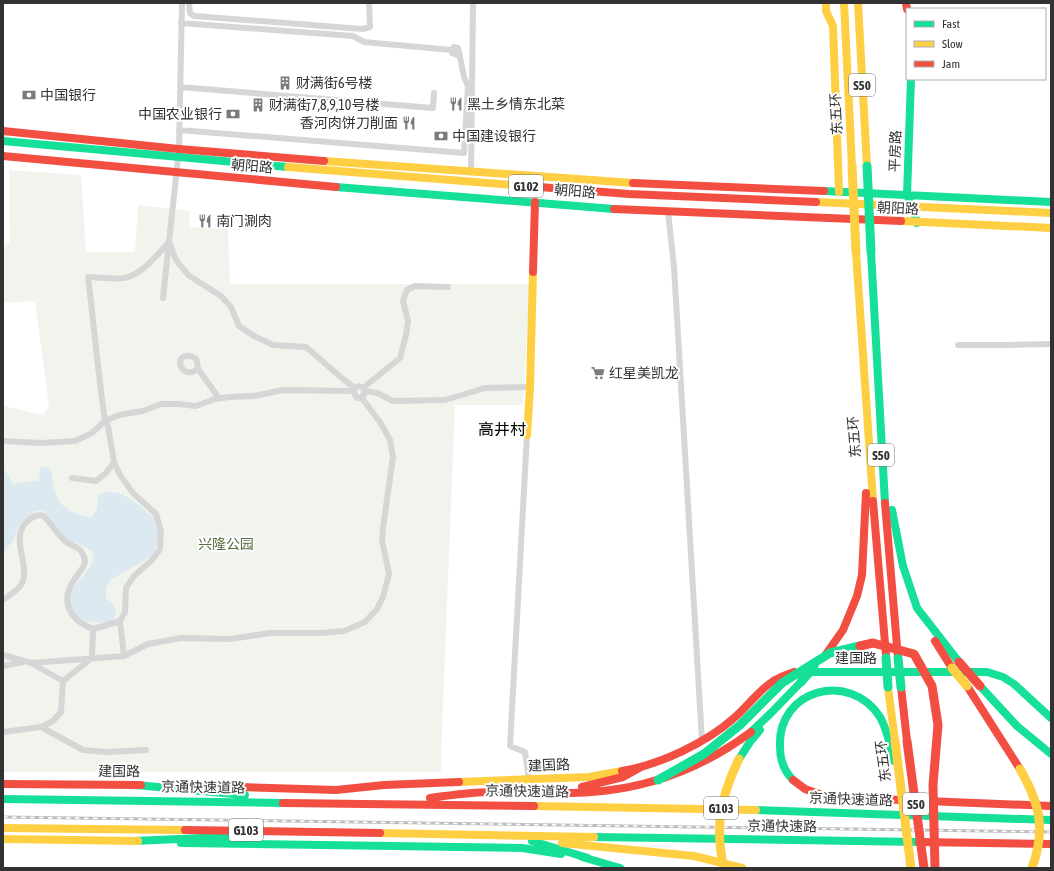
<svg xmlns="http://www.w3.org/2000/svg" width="1054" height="871" font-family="'Asap Condensed','Noto Sans SC',sans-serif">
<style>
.green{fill:#f1f4ed}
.water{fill:#dce9f0}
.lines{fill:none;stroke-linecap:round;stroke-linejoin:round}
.street{stroke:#d6d6d6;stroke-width:6}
.fast{stroke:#16e098;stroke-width:8}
.slow{stroke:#ffcf43;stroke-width:8}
.jam{stroke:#f24e42;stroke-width:8}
.rail-casing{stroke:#bebebe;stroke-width:3}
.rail{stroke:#fff;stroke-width:1.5;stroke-dasharray:4.5;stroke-linecap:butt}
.fast-bridge{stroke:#16e098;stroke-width:9}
.slow-bridge{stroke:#ffcf43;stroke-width:9}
.jam-bridge{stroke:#f24e42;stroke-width:9}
.labels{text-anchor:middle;stroke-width:4;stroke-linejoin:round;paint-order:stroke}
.shield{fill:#fff;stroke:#707070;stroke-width:1}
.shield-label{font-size:13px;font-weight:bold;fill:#323232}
.poi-label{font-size:14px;fill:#323232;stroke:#fff;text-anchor:start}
.street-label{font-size:14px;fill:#323232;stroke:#fff}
.park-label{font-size:14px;fill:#556d41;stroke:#fff}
.quarter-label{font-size:16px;fill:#000;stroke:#fff}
</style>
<rect width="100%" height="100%" fill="#fff"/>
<path class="green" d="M9 170 81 175 86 252H135L138 205 190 211 189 227 219 229 228 228 230 284H530L523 405H455L441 754V772H3V404L7 407 43 415 49 406 35 301 3 303V248L10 242Z"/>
<path class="water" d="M3 467 13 484 40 480 39 473 41 467H47L52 472C52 500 64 514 92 517L97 509 98 495C119 483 142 508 157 521L159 539 153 555 120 575 111 579 106 588V599C116 605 117 609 114 620 103 623 92 624 82 619 69 612 66 600 73 588 79 578 90 571 93 560 93 557 93 553 93 551 85 547 77 544 69 540 59 534 52 520 44 511H36L19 525 14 539 4 552 3 560Z"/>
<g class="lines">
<path class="street" d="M189 3 190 13 194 16 363 29 370 27 369 3
M181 23 353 36 364 42 452 50 454 47 458 48 459 52 457 55 452 53V50
M180 87 433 108 434 93
M179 130 464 153 468 86 464 77 459 52
M471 172 473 3
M668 211 674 267 702 741
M170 244 176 260 188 275 221 296 231 307 239 326 254 336 273 345 306 347 343 379 355 388
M163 298 179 149 182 3
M958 345H1003L1051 344
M198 369C178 383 172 347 195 358L197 361 198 369 219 398
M363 388 400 358 406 335 408 321 403 301 407 290 415 286 448 287
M365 391 377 393 393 401 445 400 485 388 530 387
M527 435 510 746 525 752 529 780
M3 441 41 443 75 441 92 433 105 421 119 415 143 411 161 404H178L196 406 215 399 230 397 254 396 283 390 353 391 355 388 359 386C364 388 365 390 364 395L361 397 357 398 353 391
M72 478 96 481 106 473 114 462
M3 600C10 595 20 589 23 581 29 560 8 535 30 519 35 516 39 514 44 516 51 524 58 535 66 542 70 545 76 546 80 550 82 552 85 558 85 561 85 567 79 572 76 577 59 600 68 619 93 629L92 658 63 681
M93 629 120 621
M3 655 31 663 63 681 61 712 53 721 41 727 3 732
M124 656 148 644 181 638 230 639 270 633H321L344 631 365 622 377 609 383 597 389 574 382 540 383 528 393 457 390 440 380 422 361 397
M31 663 124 656 120 621 125 612 126 588 134 576 152 560 160 549 161 531 156 514 133 493 120 475 114 462 108 426 105 421C98 373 94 325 88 277 100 277 117 281 128 277 145 271 157 255 169 242
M3 666 23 662
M41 727 83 750 107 752 146 750"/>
<path class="fast" d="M911 79 907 195 912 206 917 223
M3 141 288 167
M336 187 614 209
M824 191 1051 202
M871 252 885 503
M892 510 903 566 917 608 959 662
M808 672H987L1003 677 1014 684 1051 718
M980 686 1017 726 1051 754
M751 732 771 713 801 682
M739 759 750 742 760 730
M793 780C784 771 780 759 780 747 777 689 850 670 880 717 888 731 890 746 894 761
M136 785 245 795
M3 799 283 803
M756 810 1051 820
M594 837 919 842
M133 841 226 837
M532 841 588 858
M181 843 522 848 561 854
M582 857 620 868"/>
<path class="slow" d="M826 3V11L833 26 839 192
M844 3 852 166
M858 3 867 166
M324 161 633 183
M288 167 514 185
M816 202 1051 213
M901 221 1051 228
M856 252 873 501
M527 435 530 387 533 272
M888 687 895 741
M459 782 589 777 622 771
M534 806 756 810
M3 828 185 830
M380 833 594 837
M3 839 138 841
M562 843 694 856 742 868"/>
<path class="jam" d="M906 3 907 9
M3 131 179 149 324 161
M3 156 336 187
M633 183 824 191
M514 185 629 194 816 202
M614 209 901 221
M533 272 535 202
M873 501 886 655
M885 503 898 658
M935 641 952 668
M824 657 843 630 857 596 862 575 866 493
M967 686 1020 769
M901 687 907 741
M622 771C659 765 706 743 734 718 747 707 758 691 772 682 779 677 786 675 794 672
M793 780 805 789 828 797 1051 806
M3 784 141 785
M203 786 336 790 384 785 459 782
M582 787 623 777 641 767
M430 798C451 795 472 792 494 792 526 791 559 795 591 792 650 788 704 767 751 732
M283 803 534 806
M185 830 380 833
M919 842 1051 844"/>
<g class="rail-casing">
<path id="rail" d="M3 817 1051 832"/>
</g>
<use href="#rail" class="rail"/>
<path class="fast-bridge" d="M867 166 871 252
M886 658 888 687
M898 658 901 687
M801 682 814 667
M658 780 704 754 740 725 782 683 830 653 860 646"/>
<path class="slow-bridge" d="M852 166 856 252
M952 668 967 686
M895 741 911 868
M1020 769C1040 804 1046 829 1032 868
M724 868C714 827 721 796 739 759"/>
<path class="jam-bridge" d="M860 646 873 643 914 654 932 686 938 725 933 785 935 868
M959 662 980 686
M907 741 924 868"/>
</g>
<defs>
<g id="building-bare" transform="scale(1.08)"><path d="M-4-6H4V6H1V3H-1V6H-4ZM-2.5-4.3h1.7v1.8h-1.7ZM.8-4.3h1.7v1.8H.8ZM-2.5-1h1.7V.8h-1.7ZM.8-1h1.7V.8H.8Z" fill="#7a7a7a" stroke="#fff" stroke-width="2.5" paint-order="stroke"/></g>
<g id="bank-bare" transform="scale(1.08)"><path d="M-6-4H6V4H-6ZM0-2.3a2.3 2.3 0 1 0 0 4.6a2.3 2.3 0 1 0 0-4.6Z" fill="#7a7a7a" stroke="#fff" stroke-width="2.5" paint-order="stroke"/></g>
<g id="restaurant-bare" transform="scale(1.08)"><path d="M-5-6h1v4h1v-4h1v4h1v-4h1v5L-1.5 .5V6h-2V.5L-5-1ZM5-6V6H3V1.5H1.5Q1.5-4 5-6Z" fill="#7a7a7a" stroke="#fff" stroke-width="2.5" paint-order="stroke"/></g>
<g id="supermarket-bare" transform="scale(1.08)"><path d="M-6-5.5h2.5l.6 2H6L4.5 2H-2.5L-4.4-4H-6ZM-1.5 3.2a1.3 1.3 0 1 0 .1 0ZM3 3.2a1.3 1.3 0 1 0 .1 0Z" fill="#7a7a7a" stroke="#fff" stroke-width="2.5" paint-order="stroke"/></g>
</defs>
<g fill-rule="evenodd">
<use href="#building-bare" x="285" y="83"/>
<use href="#bank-bare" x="29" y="95"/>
<use href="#restaurant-bare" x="456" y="104"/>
<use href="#building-bare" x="258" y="105"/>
<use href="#bank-bare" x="233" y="114"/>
<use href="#restaurant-bare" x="409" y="123"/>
<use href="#bank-bare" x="441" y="136"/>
<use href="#restaurant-bare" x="205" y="221"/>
<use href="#supermarket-bare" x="598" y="373"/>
</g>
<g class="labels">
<g class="shield">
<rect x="849" y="74" width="26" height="22" rx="3"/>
<rect x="509" y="175" width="34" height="22" rx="3"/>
<rect x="868" y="444" width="26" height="22" rx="3"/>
<rect x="903" y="793" width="26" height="22" rx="3"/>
<rect x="704" y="797" width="34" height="22" rx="3"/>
<rect x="229" y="819" width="34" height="22" rx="3"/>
</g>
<g class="shield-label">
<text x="862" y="90">S50</text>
<text x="526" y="191">G102</text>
<text x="881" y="460">S50</text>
<text x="916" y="809">S50</text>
<text x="721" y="813">G103</text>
<text x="246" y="835">G103</text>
</g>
<g class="poi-label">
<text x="296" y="88">财满街6号楼</text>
<text x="40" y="100">中国银行</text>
<text x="467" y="109">黑土乡情东北菜</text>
<text x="269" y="110">财满街7,8,9,10号楼</text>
<text x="222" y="119" text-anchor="end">中国农业银行</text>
<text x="398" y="128" text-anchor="end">香河肉饼刀削面</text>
<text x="452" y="141">中国建设银行</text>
<text x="216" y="226">南门涮肉</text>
<text x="609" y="378">红星美凯龙</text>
</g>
<g class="street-label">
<text transform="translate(836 114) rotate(-93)" y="5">东五环</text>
<text transform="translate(895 151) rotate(-88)" y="5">平房路</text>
<text transform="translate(252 166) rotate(5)" y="5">朝阳路</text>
<text transform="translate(575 191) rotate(5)" y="5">朝阳路</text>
<text transform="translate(898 208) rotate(3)" y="5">朝阳路</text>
<text transform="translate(854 437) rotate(-94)" y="5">东五环</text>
<text x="856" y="663">建国路</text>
<text transform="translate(883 761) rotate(-97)" y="5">东五环</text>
<text transform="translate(549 765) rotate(-3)" y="5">建国路</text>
<text transform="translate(119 771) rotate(1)" y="5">建国路</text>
<text transform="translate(203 787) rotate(1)" y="5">京通快速道路</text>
<text transform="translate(527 791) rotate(1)" y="5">京通快速道路</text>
<text transform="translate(851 799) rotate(2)" y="5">京通快速道路</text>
<text transform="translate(782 826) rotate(1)" y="5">京通快速路</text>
</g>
<g class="park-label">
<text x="226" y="549">兴隆公园</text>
</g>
<g class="quarter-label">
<text x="502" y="435">高井村</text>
</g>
</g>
<rect width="1054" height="871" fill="none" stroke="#323232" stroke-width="8"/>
<rect x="906" y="8" width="140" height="72" fill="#ffffff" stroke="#adadad"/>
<rect x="914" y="21" width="20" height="6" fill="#16e098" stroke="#adadad"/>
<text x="942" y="28" font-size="12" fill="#323232">Fast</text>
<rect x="914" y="41" width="20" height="6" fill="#ffcf43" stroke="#adadad"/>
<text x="942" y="48" font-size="12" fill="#323232">Slow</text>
<rect x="914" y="61" width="20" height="6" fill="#f24e42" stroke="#adadad"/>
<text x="942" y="68" font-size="12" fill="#323232">Jam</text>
</svg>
